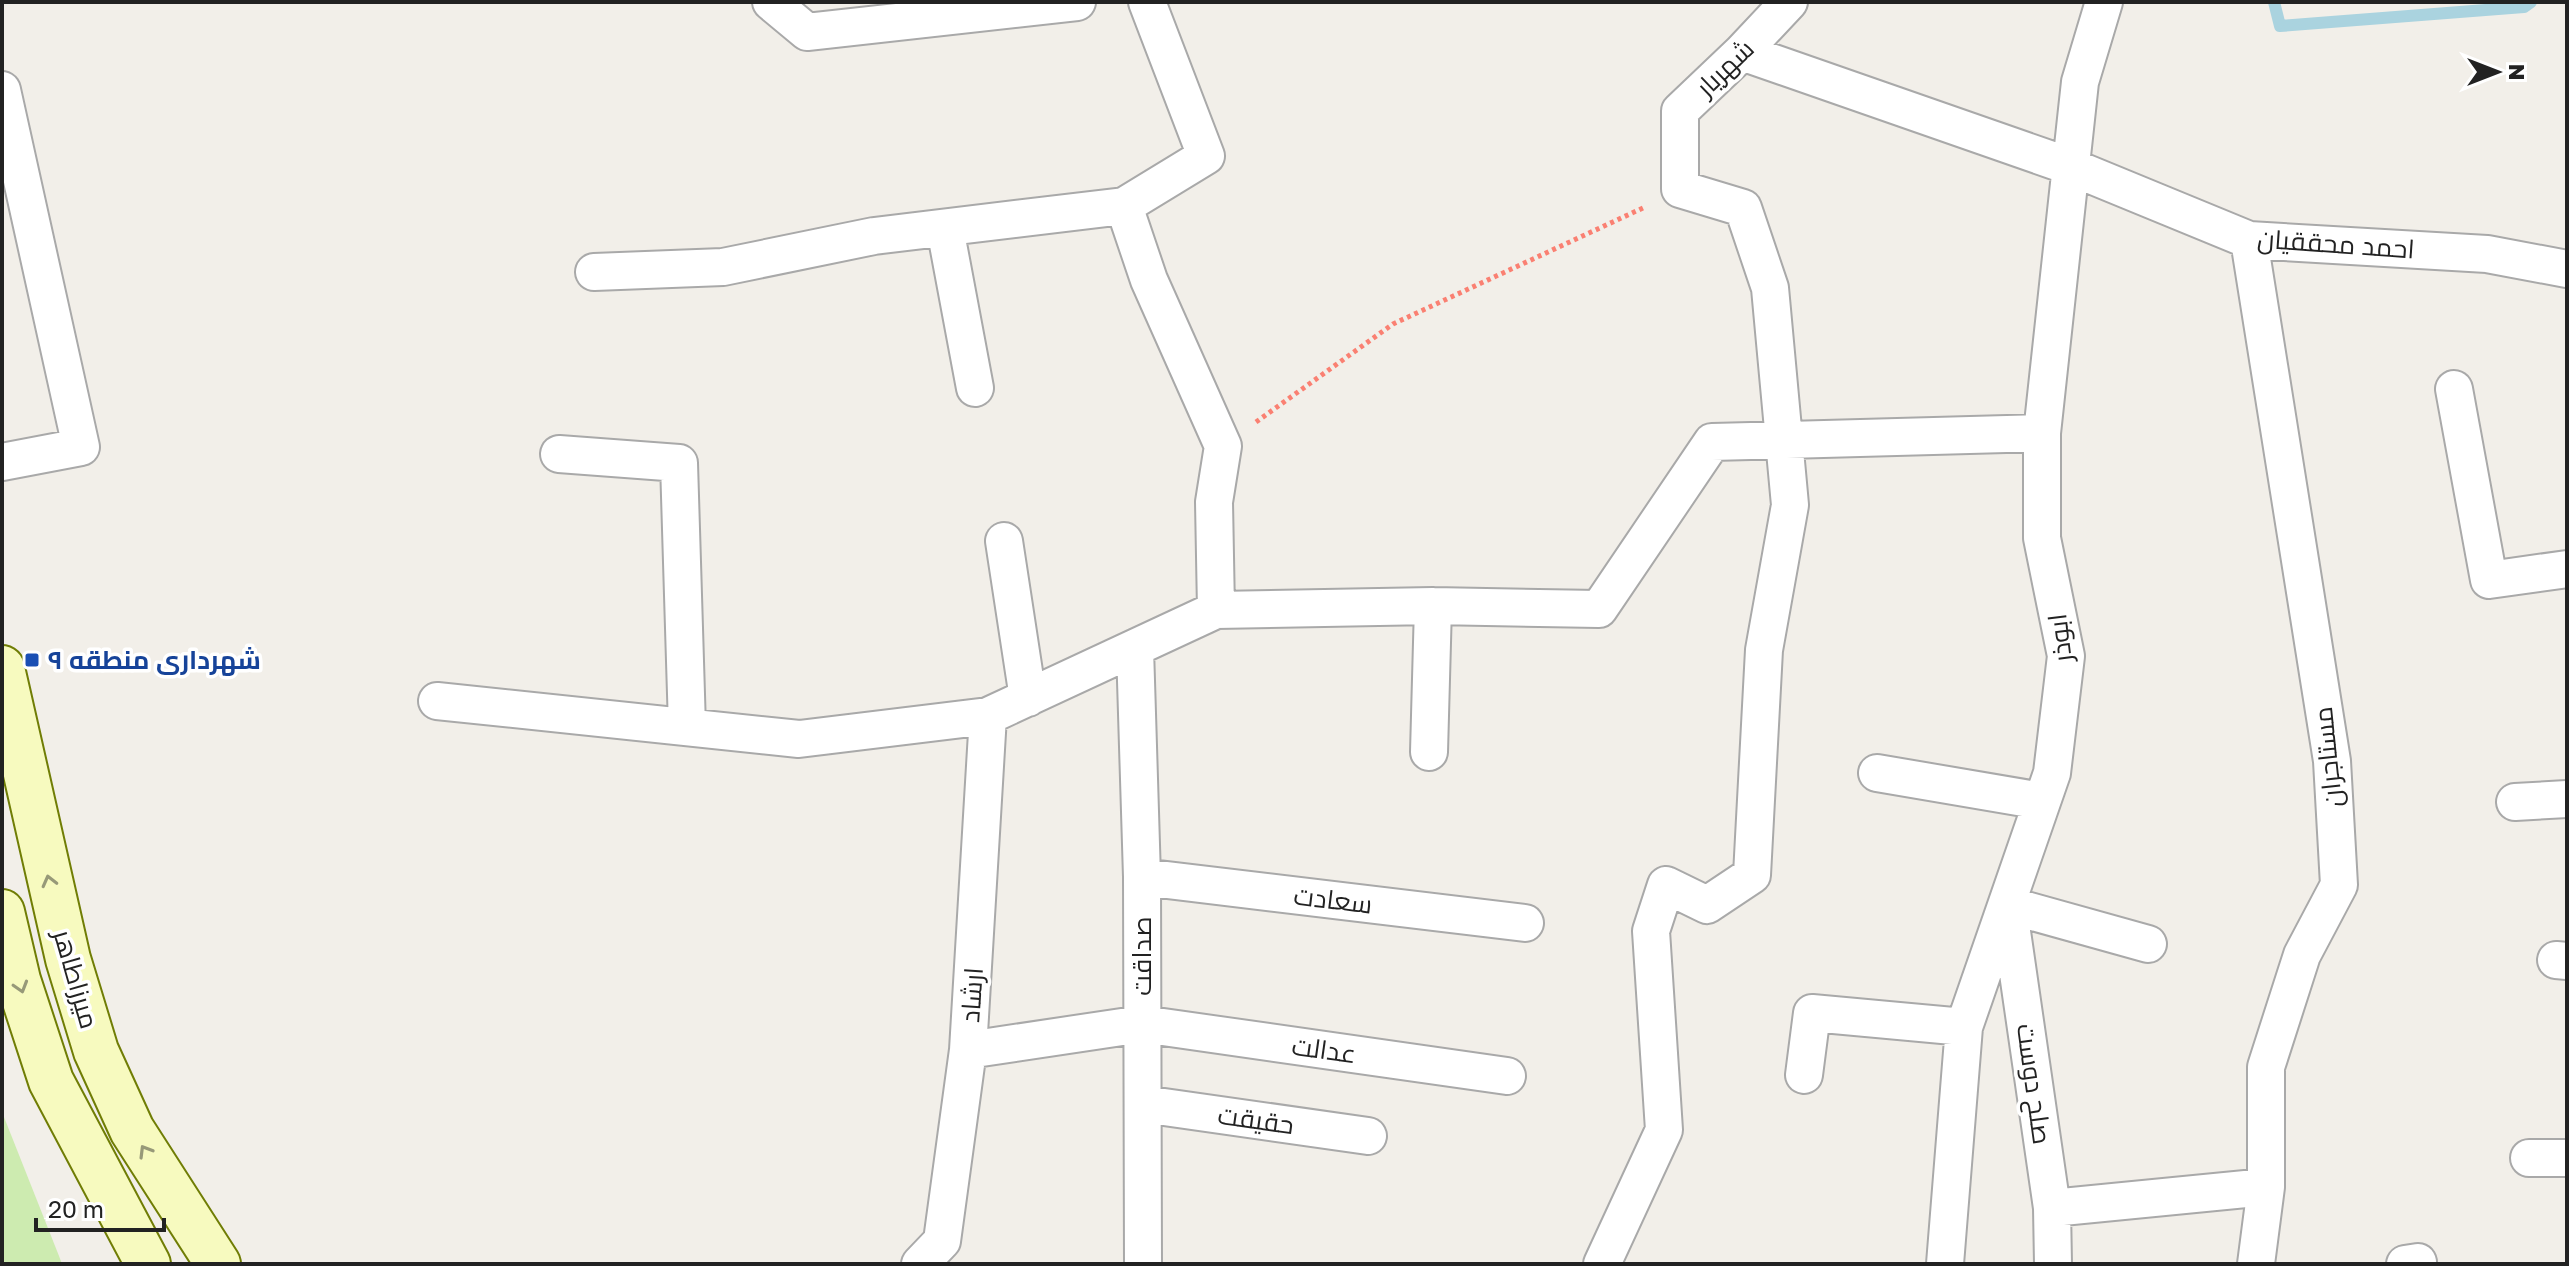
<svg xmlns="http://www.w3.org/2000/svg" width="2569" height="1266" font-family="'Golos Text',Cairo,sans-serif">
<style>
.grass{fill:#cdebb0}
.lines{fill:none;stroke-linecap:round;stroke-linejoin:round}
.stream{stroke:#aad3df;stroke-width:12}
.minor-casing{stroke:#a9a9a9;stroke-width:40}
.secondary-casing{stroke:#707d05;stroke-width:48}
.path{stroke:#fa8072;stroke-width:5;stroke-dasharray:4 4;stroke-linecap:butt}
.minor{stroke:#fff;stroke-width:36}
.secondary{stroke:#f7fabf;stroke-width:44}
.oneway{stroke:#979978}
.transit-dot{fill:#1a4fb4;stroke:#fff;stroke-width:3}
.labels{text-anchor:middle;stroke-width:7;stroke-linejoin:round;paint-order:stroke}
.street-label{font-size:26px;fill:#222;stroke:#fff}
.transit-label{font-size:26px;font-weight:bold;fill:#164399;stroke:#fff;text-anchor:start}
</style>
<rect width="100%" height="100%" fill="#f2efe9"/>
<path class="grass" d="M2 1112 59 1256 62 1264H2Z"/>
<g class="lines">
<path class="stream" d="M2274 2 2280 26 2524 7 2531 2"/>
<g class="minor-casing">
<path id="minor" d="M771 2 807 32 1077 2
M1147 2 1206 156 1124 206 1149 280 1223 446 1214 502 1216 610
M1742 52 2069 166 2249 240 2487 254 2567 269
M2 90 81 447 2 462
M945 228 975 388
M2249 240 2332 761 2339 885 2302 955 2266 1067V1187L2256 1264
M594 272 723 267 874 236 1124 206
M2454 389 2489 580 2567 569
M559 454 679 463 687 727
M1004 541 1028 698
M1135 648 1142 877 1143 1264
M437 701 799 739 988 716 1216 610 1433 606 1599 609 1712 442 2042 433
M1429 752 1433 606
M1877 773 2042 801
M2515 802 2567 799
M1142 877 1525 923
M2008 905 2148 944
M2009 911 2052 1208 2053 1264
M2556 960 2567 961
M968 1050 1142 1024 1507 1076
M1804 1075 1812 1013 1964 1027
M1143 1104 1368 1136
M2529 1158H2567
M2052 1208 2266 1187
M920 1264 942 1241 968 1050 988 716
M1602 1264 1664 1130 1651 931 1666 885 1707 905 1752 875 1764 650 1790 505 1770 288 1743 208 1680 189V111L1742 52 1789 2
M1945 1264 1964 1027 2052 773 2066 656 2042 538V433L2080 82 2104 2
M2405 1264 2418 1262V1264"/>
</g>
<g class="secondary-casing">
<path id="secondary" d="M2 668 68 959 96 1051 132 1130 218 1264
M2 912 18 980 51 1081 148 1264"/>
</g>
<path class="path" d="M1256 422 1393 324 1645 207"/>
<use href="#minor" class="minor"/>
<use href="#secondary" class="secondary"/>
</g>
<defs><path id="oneway-chevron" d="M-2-3.5L2.5 0L-2 3.5" fill="none" stroke-width="1.6" stroke-linecap="round" stroke-linejoin="round" transform="scale(2)"/></defs>
<g class="oneway">
<use href="#oneway-chevron" transform="translate(49 881) rotate(-104)"/>
<use href="#oneway-chevron" transform="translate(21 987) rotate(73)"/>
<use href="#oneway-chevron" transform="translate(145 1151) rotate(-121)"/>
</g>
<rect class="transit-dot" x="24" y="652" width="16" height="16" rx="4"/>
<g class="labels">
<g class="street-label">
<text transform="translate(1725 68) rotate(-44)" y="9">شهریار</text>
<text transform="translate(2336 244) rotate(4)" y="9">احمد محققیان</text>
<text transform="translate(2060 638) rotate(-97)" y="9">ابوذر</text>
<text transform="translate(2328 757) rotate(-96)" y="9">مستاجران</text>
<text transform="translate(1333 900) rotate(7)" y="9">سعادت</text>
<text transform="translate(1142 956) rotate(-90)" y="9">صداقت</text>
<text transform="translate(76 979) rotate(74)" y="9">میرزاطاهر</text>
<text transform="translate(972 995) rotate(-86)" y="9">ارشاد</text>
<text transform="translate(1324 1050) rotate(8)" y="9">عدالت</text>
<text transform="translate(2034 1084) rotate(82)" y="9">صلح دوست</text>
<text transform="translate(1256 1120) rotate(8)" y="9">حقیقت</text>
</g>
<g class="transit-label">
<text x="48" y="669">شهرداری منطقه ۹</text>
</g>
</g>
<rect width="2569" height="1266" fill="none" stroke="#222222" stroke-width="8"/>
<g transform="translate(2497 72) rotate(90)" stroke="#ffffff" stroke-width="6" paint-order="stroke">
<path d="M0-6L14 30L0 20L-14 30Z" fill="#222222"/>
<text y="-12" font-size="22" font-weight="bold" text-anchor="middle" fill="#222222">N</text>
</g>
<path d="M36 1218v12h128v-12" fill="none" stroke="#222222" stroke-width="4"/>
<text x="48" y="1218" font-size="24" fill="#222222" stroke="#ffffff" stroke-width="6" paint-order="stroke">20 m</text>
</svg>
